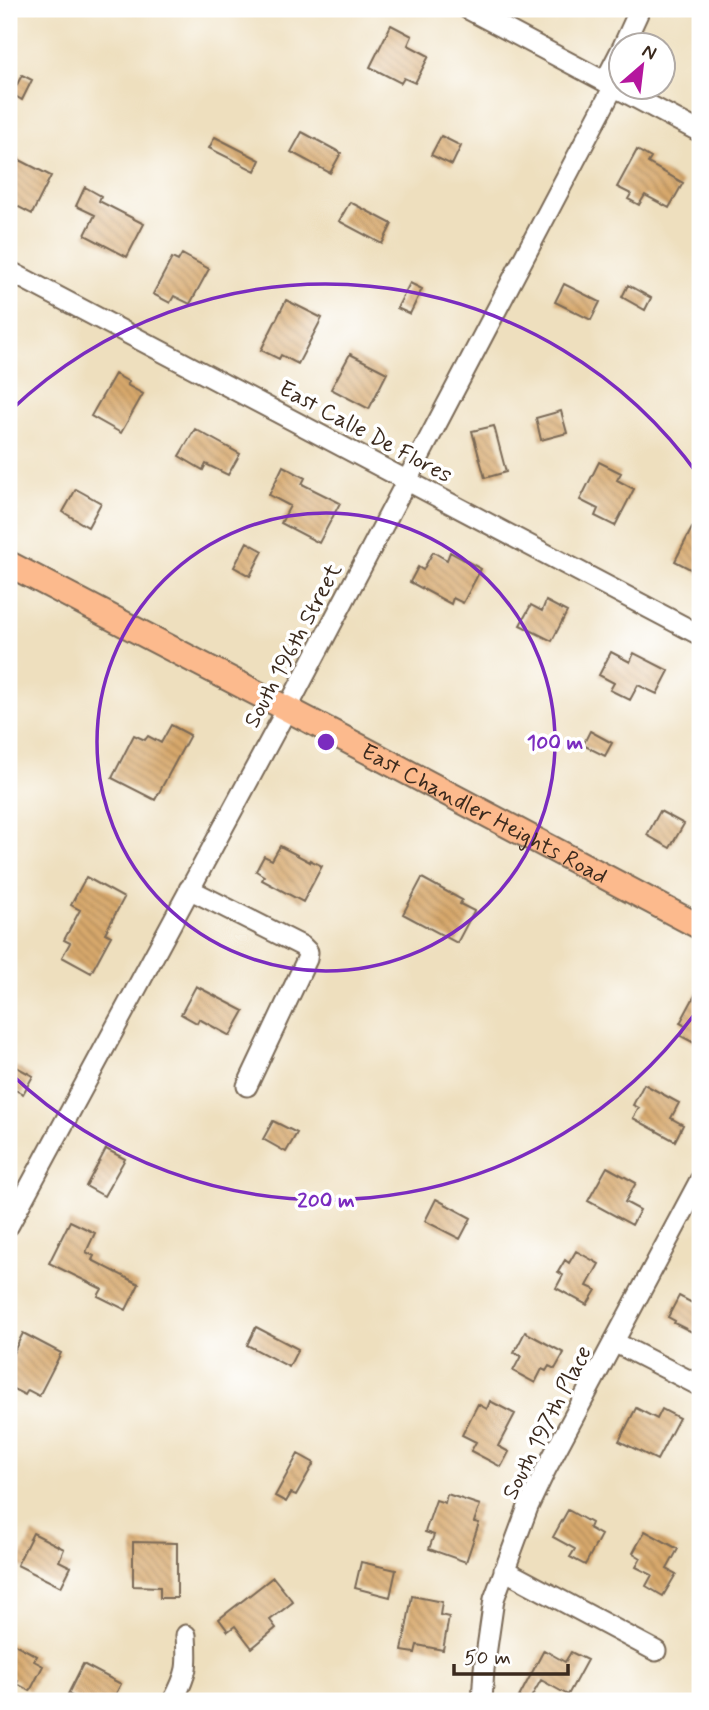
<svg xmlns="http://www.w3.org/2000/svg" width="709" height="1710" font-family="Mynerve,sans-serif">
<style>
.building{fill:url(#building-back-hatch)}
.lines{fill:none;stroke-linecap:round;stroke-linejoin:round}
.minor-casing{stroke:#7a6956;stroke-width:23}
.major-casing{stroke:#7a6956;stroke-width:28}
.minor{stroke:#fff;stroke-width:19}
.major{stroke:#fcba8d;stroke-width:24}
.ring{fill:none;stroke:#7b2cbf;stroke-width:3.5}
.labels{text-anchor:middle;stroke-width:7;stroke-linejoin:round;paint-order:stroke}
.street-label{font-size:23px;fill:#3b2a1e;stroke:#fff}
.centre{fill:#7b2cbf;stroke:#fff;stroke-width:3.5}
.ring-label{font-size:21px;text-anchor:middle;font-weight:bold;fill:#7b2cbf;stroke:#fff;stroke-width:7;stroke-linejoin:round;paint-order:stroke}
</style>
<defs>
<pattern id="building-back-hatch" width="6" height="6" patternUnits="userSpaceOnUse" patternTransform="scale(1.75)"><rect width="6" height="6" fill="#d7a86c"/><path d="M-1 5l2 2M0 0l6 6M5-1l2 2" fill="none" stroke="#b08958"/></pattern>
</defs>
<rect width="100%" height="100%" fill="#fff"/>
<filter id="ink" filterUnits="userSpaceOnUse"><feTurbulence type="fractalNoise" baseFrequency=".0143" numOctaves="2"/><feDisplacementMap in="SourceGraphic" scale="14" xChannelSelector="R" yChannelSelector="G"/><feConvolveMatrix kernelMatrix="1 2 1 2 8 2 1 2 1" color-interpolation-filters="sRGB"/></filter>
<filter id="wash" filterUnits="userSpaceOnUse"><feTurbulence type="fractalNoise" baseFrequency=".00686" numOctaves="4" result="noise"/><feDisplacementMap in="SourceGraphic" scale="28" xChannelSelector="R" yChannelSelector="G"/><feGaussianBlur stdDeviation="1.57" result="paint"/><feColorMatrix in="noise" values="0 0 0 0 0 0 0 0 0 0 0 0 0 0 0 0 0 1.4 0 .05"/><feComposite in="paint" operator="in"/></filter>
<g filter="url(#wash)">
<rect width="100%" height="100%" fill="#eedfbe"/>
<g id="blocks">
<path class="building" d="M391 25 412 36 408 45 429 56 415 83 404 78 401 83 370 67Z
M22 75 32 80 22 100 12 94Z
M302 132 341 153 330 173 291 152Z
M441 136 461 146 452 165 431 155Z
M215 137 260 160 255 171 209 148Z
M637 150 651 158 648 163 683 183 669 208 645 195 639 205 628 199 631 194 617 187Z
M16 158 51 176 32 214 9 202V173Z
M85 187 101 196 99 201 144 224 127 257 85 235 95 215 76 206Z
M350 202 392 224 382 244 339 221Z
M182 254 209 269 190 304 174 296 170 303 153 294 172 258 178 261Z
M410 283 422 289 410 314 397 308Z
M564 284 600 302 591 320 555 302Z
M628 285 651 298 645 310 622 297Z
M286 300 322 318 298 364 281 355 279 359 261 350Z
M350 354 387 373 369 409 331 389Z
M115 374 129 382 127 385 143 394 121 433 91 416Z
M561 411 567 433 541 440 536 418Z
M494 426 506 472 485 478 472 431Z
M195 429 240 454 228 475 206 464 203 470 179 456Z
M599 462 621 473 617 480 634 489 615 526 595 516 598 509 580 500Z
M283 466 305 478 302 484 340 503 319 543 281 523 290 506 269 495Z
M76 489 101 503 88 527 63 512Z
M692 528 700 533V574L675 561Z
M247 542 263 551 250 576 234 567Z
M433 552 447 560 450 552 481 569 463 603 453 598 451 604 410 582 418 567 423 570Z
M546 601 567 612 552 641 520 625 531 605 542 611Z
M611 652 630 662 634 653 669 671 657 694 638 685 630 700 610 690 614 683 599 675Z
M171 725 190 735 155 800 112 778 134 735 145 740 148 736 161 743Z
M590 731 612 743 605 756 583 745Z
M660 811 684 824 670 848 647 835Z
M280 846 310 862V860L322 866 303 902 262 880 264 876 256 871 264 856 272 860Z
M86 877 124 898 105 933 111 936 91 973 62 957 70 943 64 940 80 910 71 905Z
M422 878 462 900 460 904 474 911 457 943 403 914Z
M196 986 244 1011 230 1036 199 1019 197 1023 181 1014Z
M700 986V1046L681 1036 686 1026 680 1023Z
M9 1063 33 1076 23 1094 9 1087Z
M644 1084 679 1103 671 1118 683 1125 675 1141 633 1118 639 1108 633 1105Z
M273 1121 297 1133 286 1152 263 1139Z
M106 1149 125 1159 104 1196 86 1186Z
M607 1167 636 1183 625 1202 640 1210 632 1225 588 1201Z
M436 1199 471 1218 460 1239 425 1221Z
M70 1221 95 1233 86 1252 94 1256 92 1260 139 1284 126 1310 98 1296 102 1289 49 1263Z
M576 1251 599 1264 587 1286 596 1290 587 1305 556 1288 563 1275 558 1272 565 1260 569 1263Z
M679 1296 700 1307V1336L674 1323 675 1321 668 1317Z
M256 1327 298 1349 289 1367 247 1345Z
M525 1332 564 1353 555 1369 549 1366 546 1371 542 1369 535 1383 513 1371 521 1356 514 1353Z
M23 1333 61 1353 39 1396 28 1390 25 1395 9 1387V1361Z
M490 1401 515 1414 498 1446 509 1452 501 1467 471 1451 476 1442 462 1435 478 1404 487 1409Z
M636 1408 657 1419 662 1409 679 1418 657 1460 619 1441Z
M298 1454 314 1463 296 1495 291 1493 286 1502 275 1496Z
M447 1494 480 1505 474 1522 479 1523 466 1562 429 1549 434 1535 425 1532 436 1500 445 1503Z
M568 1510 591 1523 589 1528 601 1535 585 1565 570 1557 575 1549 553 1537Z
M645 1531 678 1549 667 1569 676 1574 663 1596 646 1586 652 1575 636 1567 641 1558 633 1553Z
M33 1533 64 1549 59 1561 71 1567 61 1587 17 1565Z
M133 1542 177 1543V1598H160V1587L133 1586Z
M361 1562 396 1570 390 1597 355 1588Z
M273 1577 293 1602 270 1620 276 1628 252 1648 235 1626 228 1631 219 1619Z
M412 1596 442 1602 440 1615 449 1617 443 1650 417 1645 415 1653 402 1651Z
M9 1641 37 1656 34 1661 43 1666 30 1691 17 1684 18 1681 9 1676Z
M544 1650 565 1662 571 1652 587 1660 568 1695 541 1680 529 1701H523L518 1699Z
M83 1664 121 1684 112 1701H81L68 1694Z"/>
</g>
</g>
<g filter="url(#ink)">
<use href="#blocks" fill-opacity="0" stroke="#7a6956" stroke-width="2"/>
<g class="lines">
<g class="minor-casing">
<path id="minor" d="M468 9 700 132
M623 46 640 9
M605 81 622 48
M9 271 700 635
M189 889 302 946 308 952 307 959 247 1086
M9 1225 287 709 614 86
M614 1342 700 1386
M504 1570 656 1651
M173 1701C188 1672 188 1667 186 1635
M482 1701 484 1669 494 1599 528 1507 546 1469 700 1180"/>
</g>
<g class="major-casing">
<g id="major">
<path id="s1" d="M9 564 341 737 700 927"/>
</g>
</g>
<use href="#minor" class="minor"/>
<use href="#major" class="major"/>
</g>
</g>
<g class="ring">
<circle cx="326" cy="742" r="229"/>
<path d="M699 1008A458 458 0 0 1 11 1074M11 410A458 458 0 0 1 699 476"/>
</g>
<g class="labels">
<g class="street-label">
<text transform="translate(366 431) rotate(28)" y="8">East Calle De Flores</text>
<text transform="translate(292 645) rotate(-62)" y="8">South 196th Street</text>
<text dy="8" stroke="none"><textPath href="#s1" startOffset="537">East Chandler Heights Road</textPath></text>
<text transform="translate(546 1422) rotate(-63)" y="8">South 197th Place</text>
</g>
</g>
<circle cx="326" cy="742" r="10" class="centre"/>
<g class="ring-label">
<text x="555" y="749">100 m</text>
<text x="326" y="1207">200 m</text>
</g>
<rect width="709" height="1710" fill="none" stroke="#fff" stroke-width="35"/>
<g transform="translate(642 66) rotate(28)"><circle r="33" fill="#ffffff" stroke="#b1aaa5" stroke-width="2"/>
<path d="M0-5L12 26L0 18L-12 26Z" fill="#b5179e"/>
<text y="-10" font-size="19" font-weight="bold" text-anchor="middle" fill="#3b2a1e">N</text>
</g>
<path d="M454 1664v10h114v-10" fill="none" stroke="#3b2a1e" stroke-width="3.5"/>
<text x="464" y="1664" font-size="21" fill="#3b2a1e" stroke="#ffffff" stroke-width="5" paint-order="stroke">50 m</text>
</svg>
